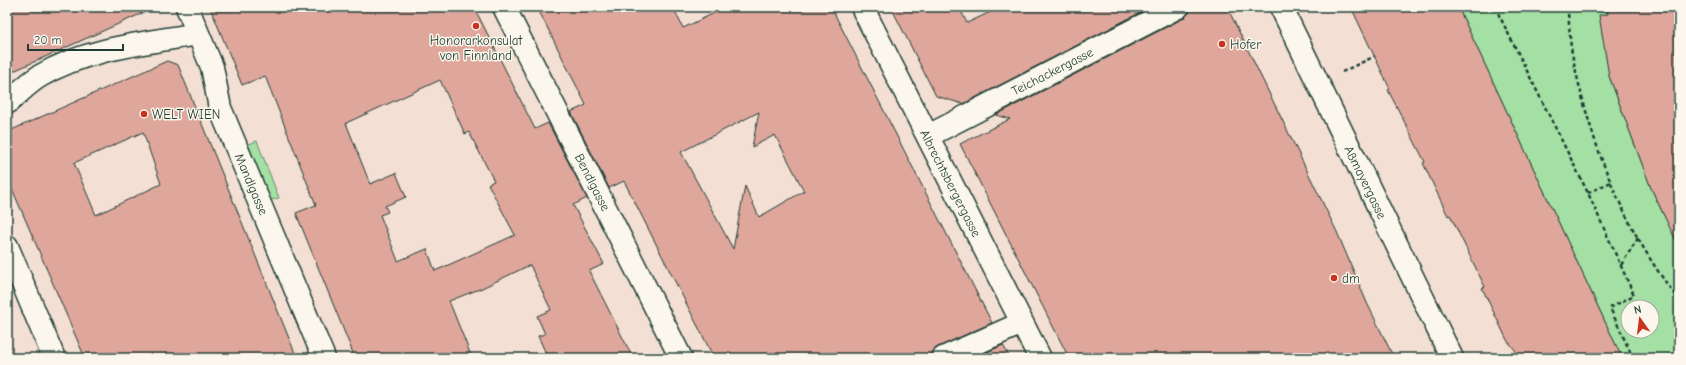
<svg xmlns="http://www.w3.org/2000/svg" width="1686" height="365" font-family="'Comic Neue',sans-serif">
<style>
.green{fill:#a4dfa4;stroke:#628e6c;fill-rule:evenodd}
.building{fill:#dfa69c;stroke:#1f3d34;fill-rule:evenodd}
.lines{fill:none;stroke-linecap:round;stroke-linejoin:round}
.street-casing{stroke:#1f3d34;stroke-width:25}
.secondary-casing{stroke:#1f3d34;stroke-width:25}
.path{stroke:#1f3d34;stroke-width:2.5;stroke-dasharray:4 3;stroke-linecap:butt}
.street{stroke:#fbf7ec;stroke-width:22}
.secondary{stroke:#fbf7ec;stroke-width:22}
.poi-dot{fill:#c8321e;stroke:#fbf7ec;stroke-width:1.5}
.labels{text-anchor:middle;stroke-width:3;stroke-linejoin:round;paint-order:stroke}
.poi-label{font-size:13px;fill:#1f3d34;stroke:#fbf7ec;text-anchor:start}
.street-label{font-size:13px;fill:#1f3d34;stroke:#fbf7ec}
</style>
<rect width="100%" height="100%" fill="#f3dfd4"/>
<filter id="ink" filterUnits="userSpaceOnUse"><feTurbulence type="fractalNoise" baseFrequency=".025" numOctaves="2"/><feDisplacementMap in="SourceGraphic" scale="8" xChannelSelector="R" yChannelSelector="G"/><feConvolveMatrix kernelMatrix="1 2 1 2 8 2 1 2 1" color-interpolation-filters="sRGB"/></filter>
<g filter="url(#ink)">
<path class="green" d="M1458 7H1606L1608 14 1609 76 1651 188 1663 214 1679 239V358H1622ZM1628 307H1652V331H1628Z
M257 141 279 198 271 200 265 193 244 146Z"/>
<path class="building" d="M7 7H156L7 74Z
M210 7H474L535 129 548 123 587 198 573 205 604 264 589 271 633 358H548L538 336 545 334 537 316 551 310 530 265 482 288 449 301 472 358H355L296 213 316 205 265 76 242 85ZM440 80 465 134 469 132 494 181 488 184 515 235 435 271 427 249 398 261 380 215 388 212 385 206 406 197 396 173 370 184 346 123Z
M537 7H673L683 28 727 7H831L992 323 938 347 933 351 931 358H714L624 181 609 188 571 112 586 105ZM759 112 752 147 775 135 804 191 759 217 745 186 733 249 681 152Z
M891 7H959L967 23 1001 7H1151L963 104 936 96Z
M1190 7H1227L1337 232 1367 303 1394 358H1069L960 144 1010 119 996 115 1184 18 1189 13Z
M1351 7H1458L1622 358H1520L1515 350 1507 340 1482 288 1485 287 1450 215 1448 216 1423 163 1425 162 1388 90 1390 89Z
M1606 7H1679V247L1651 188 1609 76 1599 15 1608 14Z
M167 61 178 65 297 358H85L7 177V132ZM143 132 161 184 96 215 74 163Z
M1003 345 1010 358H974Z"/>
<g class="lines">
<g class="street-casing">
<path id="street" d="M187 7 212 67 220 108 324 358
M504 7 681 358
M862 7 1040 358
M7 103C18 94 28 83 40 76 87 48 146 43 198 34
M928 136 1178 7
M7 246 54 358
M943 358 1022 323"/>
</g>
<g class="secondary-casing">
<path id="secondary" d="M1281 7 1452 358"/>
</g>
<path class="path" d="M1495 7 1588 193 1634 295 1610 308 1633 358
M1567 7C1570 24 1569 41 1573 58 1591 145 1624 230 1679 300
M1459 11 1467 7
M1342 72 1375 56
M1588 193 1611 182
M1621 265 1638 238"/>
<use href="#street" class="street"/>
<use href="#secondary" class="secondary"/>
</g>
</g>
<g class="poi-dot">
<circle cx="476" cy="26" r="4"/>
<circle cx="1222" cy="44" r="4"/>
<circle cx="144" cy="114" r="4"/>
<circle cx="1334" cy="278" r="4"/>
</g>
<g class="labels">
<g class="poi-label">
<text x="476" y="45" text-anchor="middle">Honorarkonsulat<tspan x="476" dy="15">von Finnland</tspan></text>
<text x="1230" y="49">Hofer</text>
<text x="152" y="119">WELT WIEN</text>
<text x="1342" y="283">dm</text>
</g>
<g class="street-label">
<text transform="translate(1052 71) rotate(-27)" y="5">Teichackergasse</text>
<text transform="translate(593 182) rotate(63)" y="5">Bendlgasse</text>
<text transform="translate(1366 182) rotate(64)" y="5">Aßmayergasse</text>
<text transform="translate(951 183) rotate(63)" y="5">Albrechtsbergergasse</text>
<text transform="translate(252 184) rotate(67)" y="5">Mandlgasse</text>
</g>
</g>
<rect width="1686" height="365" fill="none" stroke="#fbf7ec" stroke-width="24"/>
<rect x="12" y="12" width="1662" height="341" fill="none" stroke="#1f3d34" stroke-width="1.5" filter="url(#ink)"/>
<g transform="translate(1640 319) rotate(346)"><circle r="19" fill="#fbf7ec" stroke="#a3ada2"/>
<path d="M0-3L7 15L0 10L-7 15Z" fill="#c8321e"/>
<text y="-6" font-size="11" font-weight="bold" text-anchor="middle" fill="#1f3d34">N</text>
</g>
<path d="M28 44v6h95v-6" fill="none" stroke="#1f3d34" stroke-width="2"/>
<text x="34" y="44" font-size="12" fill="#1f3d34" stroke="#fbf7ec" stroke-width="3" paint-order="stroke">20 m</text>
</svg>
